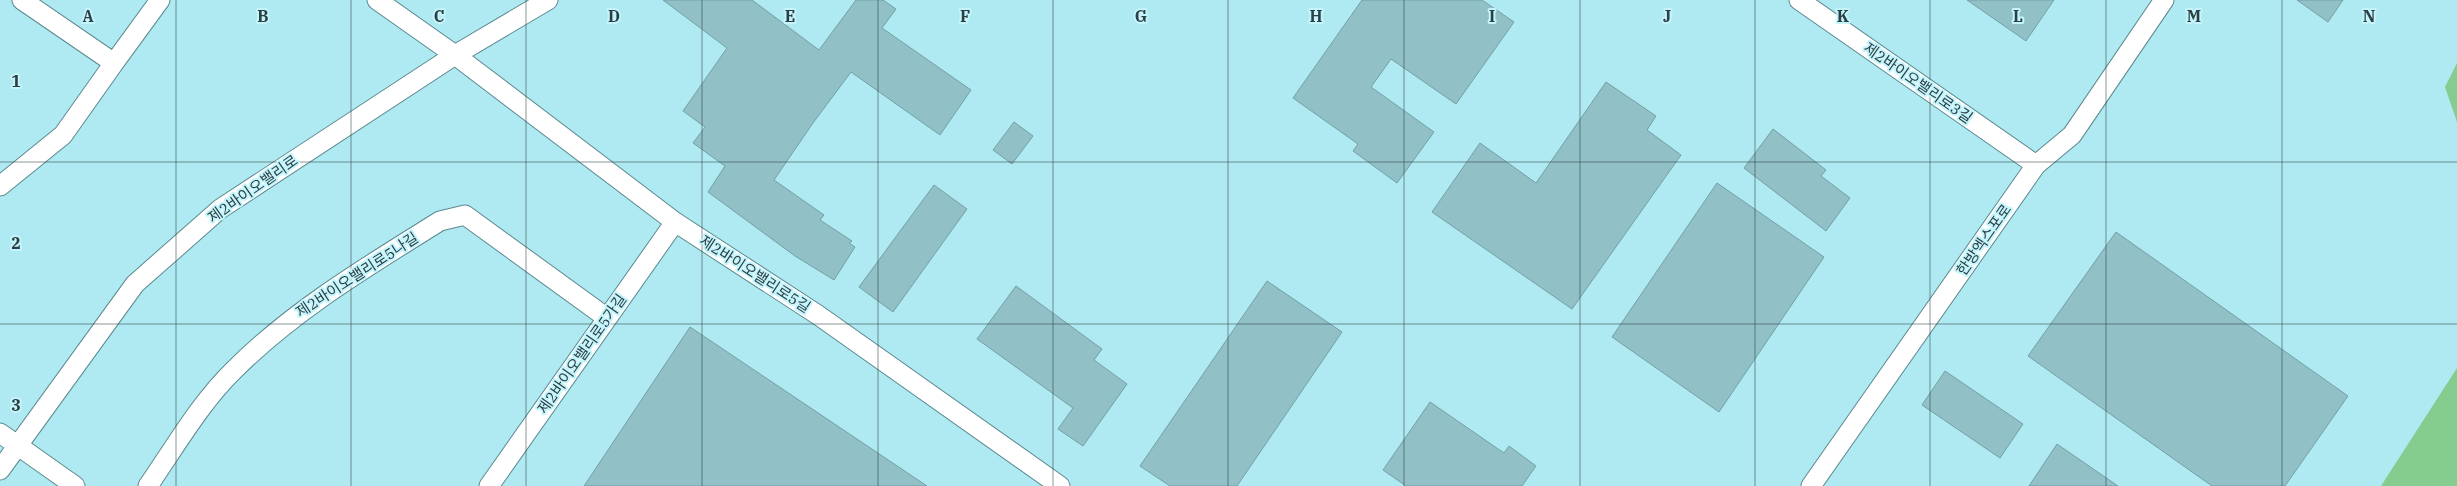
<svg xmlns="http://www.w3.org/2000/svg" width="2457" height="486" font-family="'IBM Plex Serif','Noto Sans KR',serif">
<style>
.built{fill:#afe9f1}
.forest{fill:#85cc8f}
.building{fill:#91c0c7;stroke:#72a0a7}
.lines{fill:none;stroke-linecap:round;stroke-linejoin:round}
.minor-casing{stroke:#5c8990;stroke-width:21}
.minor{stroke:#fff;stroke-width:19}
.grid{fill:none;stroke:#2c3f42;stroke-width:1;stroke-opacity:0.55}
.labels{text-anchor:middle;stroke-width:4;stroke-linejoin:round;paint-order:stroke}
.street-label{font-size:15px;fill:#2c3f42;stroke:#c4f4fc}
.grid-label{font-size:16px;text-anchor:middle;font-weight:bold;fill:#2c3f42;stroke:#c4f4fc;stroke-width:4;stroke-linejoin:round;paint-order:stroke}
</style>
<rect width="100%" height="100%" fill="#c4f4fc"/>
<path class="built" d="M0 0H2457V486H0Z"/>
<path class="forest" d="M2457 63V122L2445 87Z
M2457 368V486H2381Z"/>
<path class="building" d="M663 0H752L819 50 856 0H883L896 9 882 28 971 90 940 135 851 72 813 123 774 180 824 215 820 220 852 241 849 243 855 247 834 280 795 256 708 192 725 166 693 143 705 127 683 111 727 48Z
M1362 0H1482L1514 22 1456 104 1391 59 1371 87 1434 132 1397 183 1353 151 1358 144 1293 98Z
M1967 0H2054L2026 41Z
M2297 0H2343L2328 22Z
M1606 82 1656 116 1647 130 1681 155 1572 309 1432 212 1480 143 1536 183Z
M1014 122 1033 136 1012 164 993 150Z
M1773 129 1826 170 1821 176 1850 198 1826 231 1744 168Z
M1717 183 1824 257 1719 412 1612 337Z
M934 185 967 209 893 312 859 287Z
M2116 232 2348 396 2285 486H2212L2028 356Z
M1267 281 1342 332 1237 486H1170L1140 466Z
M1016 286 1102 349 1094 360 1127 384 1083 446 1058 429 1073 408 977 339Z
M690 327 927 486H584Z
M1945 371 2023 424 2000 458 1922 405Z
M1430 402 1504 453 1509 446 1536 466 1522 486H1406L1383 470Z
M2057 444 2118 486H2029Z"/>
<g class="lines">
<g class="minor-casing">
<path id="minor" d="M377 0 455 55 675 222 818 315 1060 486
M1799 0 2036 165
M114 63 160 0
M0 186 63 135 114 63 22 0
M0 433 75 486
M0 470 135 284 220 209 455 55 548 0
M148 486C175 447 200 403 234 370 294 310 368 266 440 221L465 215 607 318
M489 486 675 222
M1811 486 2036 165 2072 135 2164 0"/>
</g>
<use href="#minor" class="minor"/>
</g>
<path class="grid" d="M176 0V486M351 0V486M526 0V486M702 0V486M878 0V486M1053 0V486M1228 0V486M1404 0V486M1580 0V486M1755 0V486M1930 0V486M2106 0V486M2282 0V486M0 162H2457M0 324H2457"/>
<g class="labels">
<g class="street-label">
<text transform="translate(1918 83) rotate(35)" y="5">제2바이오밸리로3길</text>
<text transform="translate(253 189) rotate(-35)" y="5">제2바이오밸리로</text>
<text transform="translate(1984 240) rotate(-55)" y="5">한방엑스포로</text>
<text transform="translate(755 274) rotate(33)" y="5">제2바이오밸리로5길</text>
<text transform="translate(357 275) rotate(-33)" y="5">제2바이오밸리로5나길</text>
<text transform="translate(582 354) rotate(-55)" y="5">제2바이오밸리로5가길</text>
</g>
</g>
<g class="grid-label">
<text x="88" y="22">A</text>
<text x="263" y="22">B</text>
<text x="439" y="22">C</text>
<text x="614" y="22">D</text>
<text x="790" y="22">E</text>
<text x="965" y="22">F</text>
<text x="1141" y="22">G</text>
<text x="1316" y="22">H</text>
<text x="1492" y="22">I</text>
<text x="1667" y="22">J</text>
<text x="1843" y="22">K</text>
<text x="2018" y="22">L</text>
<text x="2194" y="22">M</text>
<text x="2369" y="22">N</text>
<text x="16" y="87">1</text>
<text x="16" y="249">2</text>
<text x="16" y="411">3</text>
</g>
</svg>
